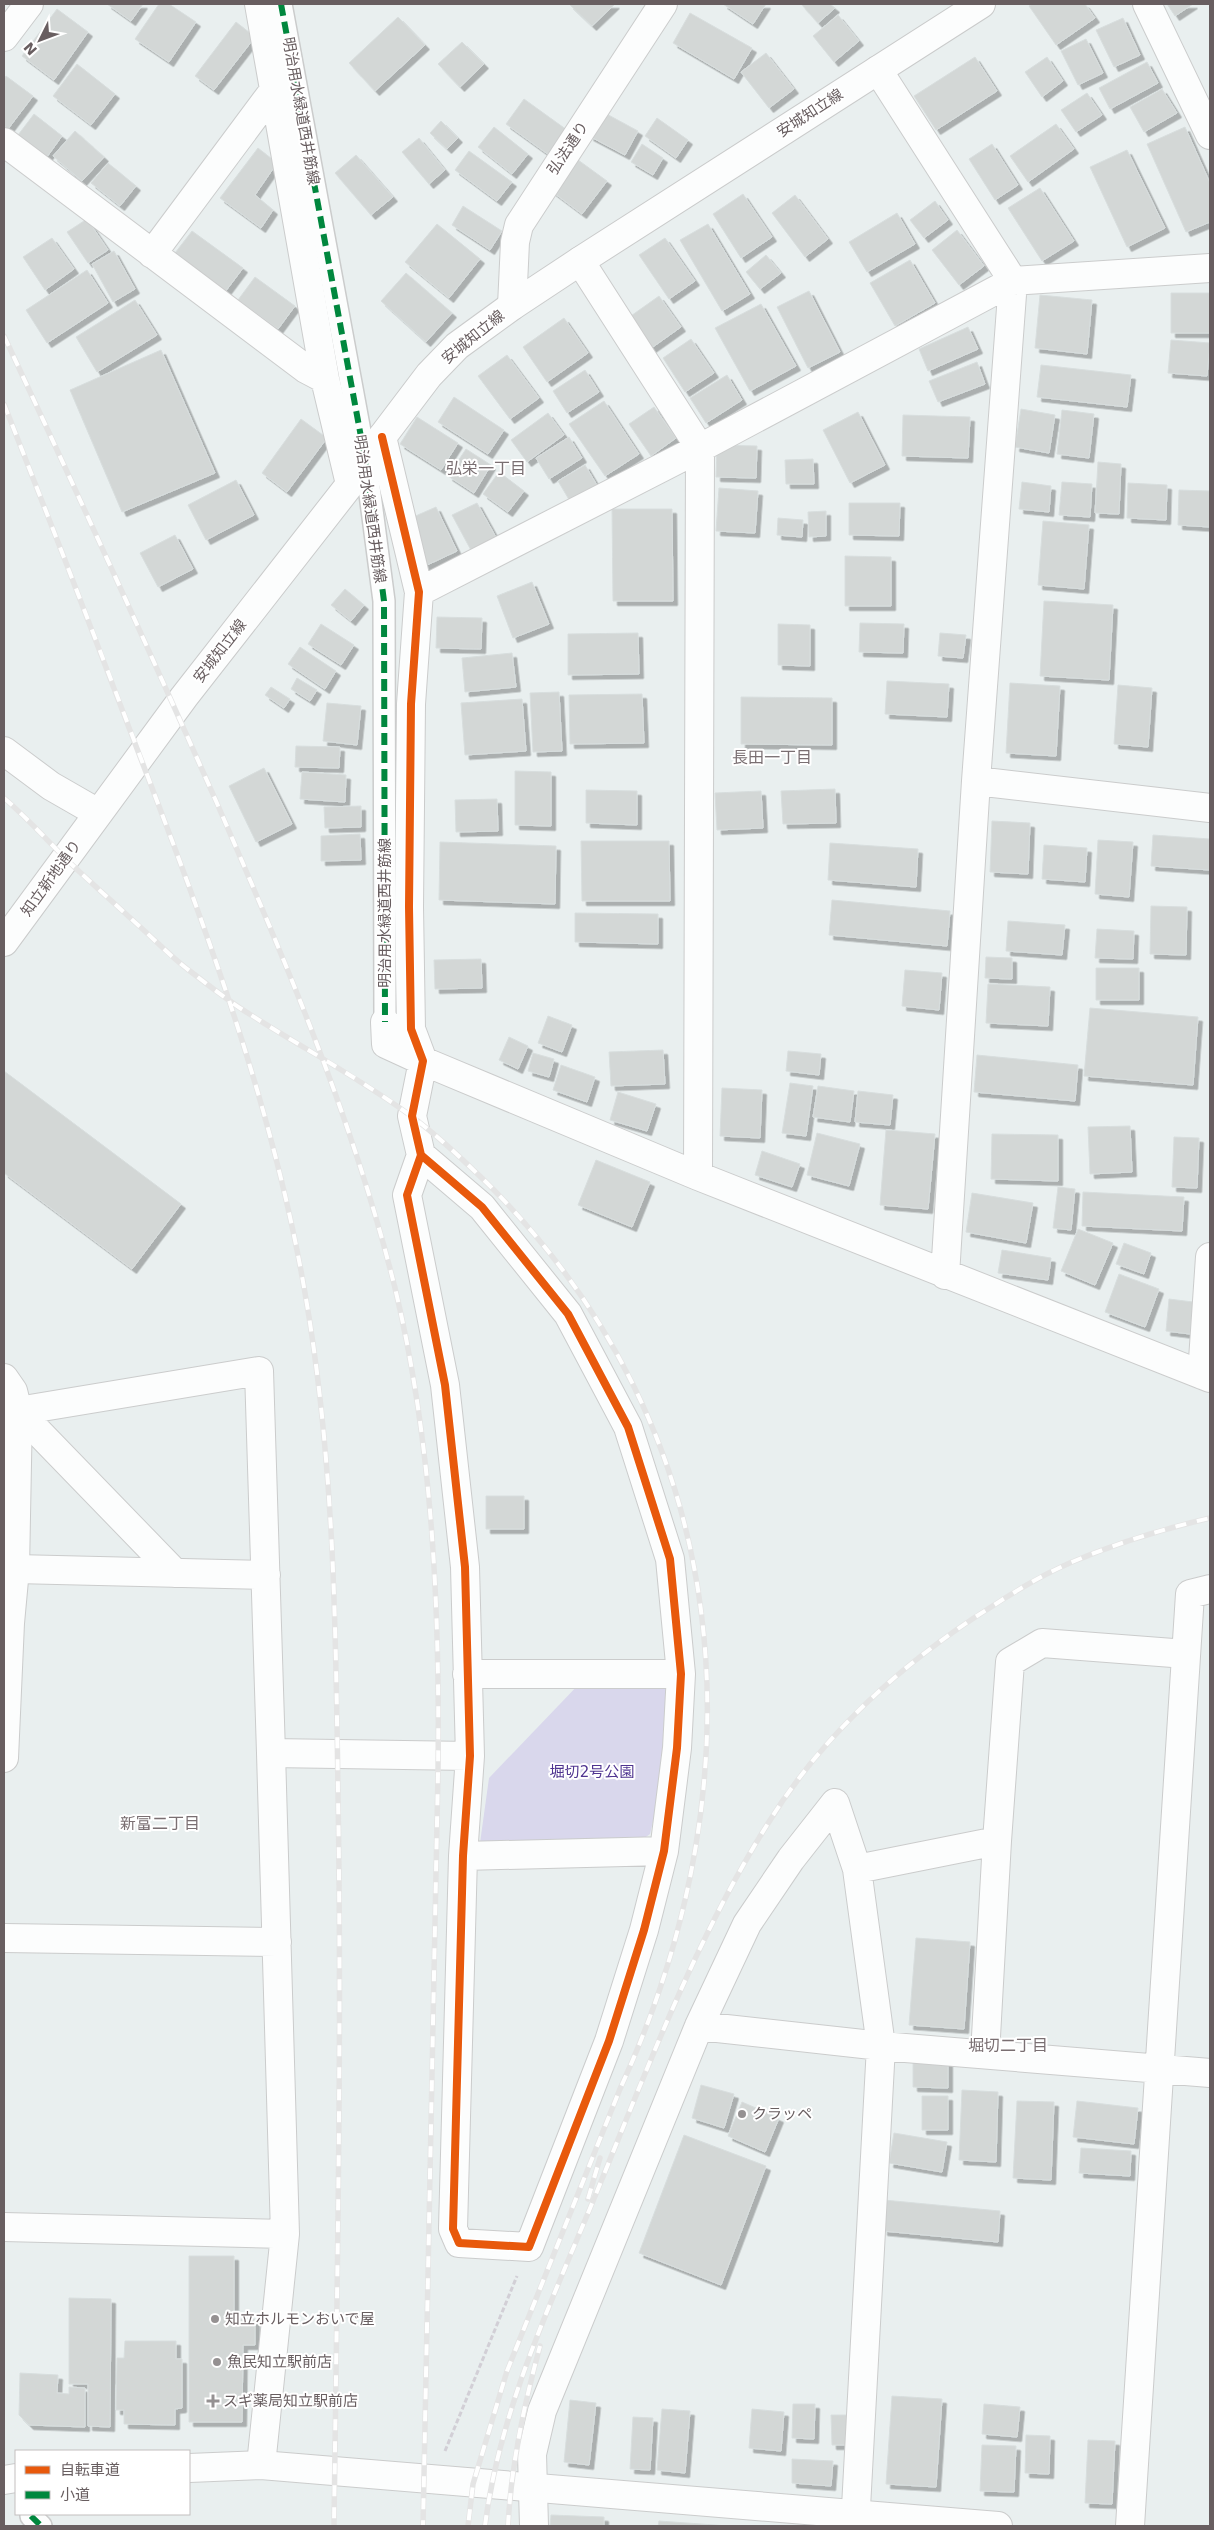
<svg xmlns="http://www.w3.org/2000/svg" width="1214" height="2530" font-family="'DejaVu Sans','Noto Sans JP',sans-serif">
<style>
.green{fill:#d9d7ec}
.building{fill:#d3d7d6;stroke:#d8dede;filter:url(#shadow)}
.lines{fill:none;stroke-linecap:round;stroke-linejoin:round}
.pedestrian-casing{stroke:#cbcccc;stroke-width:24}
.minor-casing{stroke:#cbcccc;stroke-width:30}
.tertiary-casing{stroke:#cbcccc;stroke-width:30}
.secondary-casing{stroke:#cacbcb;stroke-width:30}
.path{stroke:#d2cfd6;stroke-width:3;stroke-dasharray:5 2.5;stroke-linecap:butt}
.pedestrian{stroke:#fcfdfd;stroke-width:21}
.minor{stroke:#fcfdfd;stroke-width:28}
.tertiary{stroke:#fcfdfd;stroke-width:28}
.secondary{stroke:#fcfdfd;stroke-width:28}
.rail-casing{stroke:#e4e4e4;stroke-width:5.5}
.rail{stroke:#fff;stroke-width:4;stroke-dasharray:11;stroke-linecap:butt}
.quiet{stroke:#00873e;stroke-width:6;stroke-dasharray:12 6;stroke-linecap:butt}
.cycleway-casing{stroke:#fff;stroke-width:11}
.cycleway{stroke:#e8590c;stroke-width:8}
.poi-dot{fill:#959192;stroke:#fff;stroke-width:2}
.labels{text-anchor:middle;stroke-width:4;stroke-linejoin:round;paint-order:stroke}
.street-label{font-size:15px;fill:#685e60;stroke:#fff}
.park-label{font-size:15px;fill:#4f3490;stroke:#fff}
.poi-label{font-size:15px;fill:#685e60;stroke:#fff;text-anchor:start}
.neighbourhood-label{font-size:16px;fill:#7a6f72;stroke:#fff}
</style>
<defs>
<filter id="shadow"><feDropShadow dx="4.5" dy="4.5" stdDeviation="0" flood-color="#0004"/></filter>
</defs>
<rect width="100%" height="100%" fill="#e9efef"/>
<path class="green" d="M657 1681 667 1691 660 1792 650 1834 639 1842 480 1843 489 1778 581 1682Z"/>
<path class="building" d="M107 4H143L131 21Z
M159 4H169L196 22 169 62 135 39Z
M569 4H615L592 26Z
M723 4H766L753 24Z
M801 4H830L835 8 818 23Z
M1032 4H1085L1095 18 1056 45 1029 6Z
M1167 4H1193L1175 16Z
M57 9 88 32 54 80 22 56Z
M690 13 752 48 734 79 673 43Z
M838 15 859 41 834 62 813 36Z
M398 17 425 45 375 91 349 63Z
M1123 18 1140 55 1114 67 1096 30Z
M236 22 255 37 214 90 195 76Z
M1086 39 1103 73 1078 85 1061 51Z
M462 42 484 64 460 87 438 64Z
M766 53 794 89 769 108 741 72Z
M975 57 997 91 936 130 914 96Z
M1047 57 1063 81 1042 97 1025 72Z
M1147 62 1158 83 1110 109 1099 88Z
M77 64 115 94 91 125 53 96Z
M6 76 33 96 8 129 4 126V79Z
M1162 89 1177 113 1144 132 1130 107Z
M1087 93 1102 115 1076 132 1061 110Z
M524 99 567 130 549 155 506 124Z
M603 112 638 131 625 155 589 136Z
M34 114 62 136 44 161 15 139Z
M657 118 688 140 676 158 645 136Z
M441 121 458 138 447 149 430 133Z
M1056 124 1074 149 1028 182 1010 156Z
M494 127 528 154 512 174 478 147Z
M1185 127 1210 183V222L1186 232 1147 144Z
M75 131 104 157 82 181 53 156Z
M419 138 445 170 429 184 402 152Z
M642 144 663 158 653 175 631 162Z
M992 144 1018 185 995 200 969 159Z
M258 148 277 163 255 195 273 210 261 228 220 198Z
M1127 150 1165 228 1127 247 1090 167Z
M469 151 512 182 497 201 455 170Z
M356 155 393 197 371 215 335 173Z
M574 157 607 181 582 214 550 190Z
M108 163 136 186 120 206 91 183Z
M1040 188 1074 241 1042 261 1008 208Z
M743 194 772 237 741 258 713 214Z
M795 195 828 239 805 257 772 213Z
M935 201 948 220 924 238 910 220Z
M463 206 502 231 490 250 452 225Z
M897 213 915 244 867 272 849 242Z
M87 219 108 250 88 263 67 232Z
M437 224 480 259 449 298 405 262Z
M708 224 750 294 722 311 680 240Z
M957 230 984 266 959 285 932 250Z
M192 231 243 268 225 292 175 253Z
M52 238 74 269 45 290 23 257Z
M665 238 695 281 669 299 639 255Z
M114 251 135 289 113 302 92 264Z
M766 255 781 273 760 289 746 272Z
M910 260 935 303 895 326 870 283Z
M87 270 108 303 47 343 26 310Z
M406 273 452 313 426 342 381 301Z
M255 277 295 306 278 329 238 300Z
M809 291 840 352 808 368 777 307Z
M1171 293H1210V333H1171Z
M1040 295 1092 300 1087 354 1035 348Z
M659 296 681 327 650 349 628 318Z
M135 300 157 335 97 372 76 337Z
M761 304 796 366 750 391 715 328Z
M564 318 588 353 547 382 523 347Z
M968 327 978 349 928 371 919 349Z
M691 339 714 373 685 392 663 358Z
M1171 340 1210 343 1207 376 1168 373Z
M161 350 215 473 122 512 70 390Z
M507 355 539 398 510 419 478 376Z
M977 362 985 384 938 402 929 381Z
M1041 365 1131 375 1127 407 1037 397Z
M585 370 599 392 567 413 553 391Z
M727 375 742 400 706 423 690 398Z
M454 397 504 430 488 454 438 422Z
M604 401 639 454 605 476 569 424Z
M654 407 676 438 651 456 629 424Z
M1021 409 1055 415 1049 453 1015 447Z
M1062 410 1094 414 1089 458 1057 454Z
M858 412 885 465 850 483 823 430Z
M548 413 564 435 527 462 511 440Z
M903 415 970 417 968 458 902 456Z
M417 417 458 443 441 470 400 444Z
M301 419 327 438 287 492 262 473Z
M569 437 582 458 549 479 536 458Z
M717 445 757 446 756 478 716 477Z
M466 449 491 465 474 493 448 476Z
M813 459 814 484H786L785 460Z
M1098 462 1121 464 1119 514 1095 513Z
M585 465 598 487 571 503 558 481Z
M499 472 524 491 508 512 483 494Z
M236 480 254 515 206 540 188 505Z
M1022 482 1051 486 1049 512 1019 509Z
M1062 482 1092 484 1090 517 1059 515Z
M1128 483 1167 485 1166 520 1127 518Z
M719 488 758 491 755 533 716 531Z
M1179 490 1210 491V527L1178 525Z
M477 503 498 541 473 554 452 515Z
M849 503H900L899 536 849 535Z
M436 507 457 551 425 566 404 521Z
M612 509H672L673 601H613Z
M826 511V536L809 537 808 512Z
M778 518 803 520 802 537 777 535Z
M1043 521 1089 525 1084 589 1038 585Z
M175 535 193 569 158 587 140 553Z
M845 556 891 557V606H845Z
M532 582 549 624 513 638 497 596Z
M345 589 364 605 351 621 331 605Z
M1044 601 1113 605 1109 680 1040 676Z
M437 617 482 618 481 649 436 648Z
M860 623 904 624 903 653 859 652Z
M321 624 354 645 341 665 308 644Z
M778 624 810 625V666L778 665Z
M638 633 639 674 568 675V634Z
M940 633 966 635 963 658 938 656Z
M300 647 336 671 325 689 288 664Z
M512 653 516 687 465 692 462 658Z
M297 678 317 690 310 701 291 689Z
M887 681 949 684 947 717 885 714Z
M1010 683 1060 686 1056 756 1006 753Z
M1118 685 1152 688 1148 747 1114 744Z
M271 687 290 699 284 708 265 695Z
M559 692 562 751 533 752 530 693Z
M642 694 644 743 570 744 569 695Z
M741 697 832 698V745L741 744Z
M522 699 526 751 465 755 461 703Z
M327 703 361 706 357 745 323 741Z
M296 746 340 747 339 768 295 767Z
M264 768 292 824 256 842 229 786Z
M515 771 551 772V826L515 825Z
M302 772 346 775 345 802 300 799Z
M835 789 836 823 783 824 781 791Z
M586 790 637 791V825L586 823Z
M761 791 763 828 717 830 715 793Z
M497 799 498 831 456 832 455 800Z
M361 806V827L325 828 324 807Z
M992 821 1030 823 1028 874 990 872Z
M360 834 361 860 321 861V836Z
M1153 835 1210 839V870L1151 866Z
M1098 840 1133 842 1129 897 1095 894Z
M581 841H669L670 901H582Z
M440 842 556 846 555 904 439 900Z
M830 843 918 849 916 887 828 880Z
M1044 845 1087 848 1085 882 1042 879Z
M832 900 950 911 947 946 829 935Z
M1151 906 1187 907 1186 955 1150 954Z
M575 913 658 914V944L575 942Z
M1008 921 1065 925 1062 955 1006 951Z
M1097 929 1134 931 1133 959 1095 958Z
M986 957 1012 958V979L985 978Z
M481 959 482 988 435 989 434 960Z
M1096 968H1139V1000H1096Z
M905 970 942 973 939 1010 902 1006Z
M988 984 1050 987 1048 1026 986 1023Z
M1090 1008 1198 1017 1193 1085 1084 1076Z
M548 1016 572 1025 562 1052 538 1043Z
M509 1037 528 1046 518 1069 499 1060Z
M663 1050 665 1084 611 1086 609 1052Z
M788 1051 821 1054 819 1075 786 1071Z
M533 1053 554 1059 549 1077 528 1071Z
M977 1055 1078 1065 1075 1101 974 1092Z
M561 1065 595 1077 587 1102 553 1090Z
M4 1071 181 1204 132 1269 4 1173Z
M790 1083 813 1086 806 1136 782 1133Z
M818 1086 854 1091 850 1122 813 1117Z
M722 1088 762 1090 760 1138 720 1136Z
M858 1091 893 1095 890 1125 855 1122Z
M618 1092 656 1104 647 1131 610 1120Z
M1130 1126 1132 1172 1090 1174 1088 1127Z
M886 1130 935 1134 928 1209 880 1205Z
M817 1133 860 1144 849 1186 807 1175Z
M992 1134 1058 1135V1181L991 1179Z
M1174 1137 1199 1138 1197 1188 1172 1187Z
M762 1151 800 1164 792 1187 755 1175Z
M596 1160 650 1182 632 1227 578 1205Z
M1058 1187 1075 1189 1071 1230 1053 1228Z
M1083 1192 1184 1197 1182 1231 1082 1226Z
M972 1193 1033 1203 1026 1243 966 1232Z
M1078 1229 1113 1243 1095 1285 1061 1271Z
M1124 1243 1151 1253 1144 1274 1116 1264Z
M1002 1250 1051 1258 1048 1280 998 1273Z
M1119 1274 1159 1289 1145 1327 1105 1312Z
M1169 1299 1193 1302 1190 1334 1166 1331Z
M486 1496H524V1529H486Z
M916 1938 970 1942 964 2029 909 2025Z
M913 2060 948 2061V2088L913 2087Z
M701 2085 734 2094 724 2128 692 2118Z
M962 2090 998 2092 996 2162 959 2160Z
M922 2096H948V2130H922Z
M1017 2101 1054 2102 1051 2180 1013 2178Z
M1077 2101 1138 2108 1134 2144 1073 2137Z
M742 2102 779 2118 765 2152 728 2136Z
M894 2133 947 2142 942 2172 889 2163Z
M684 2135 766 2166 721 2285 639 2253Z
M1081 2148 1131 2151 1130 2176 1079 2173Z
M884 2200 1000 2211 998 2242 883 2231Z
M189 2256H234V2319H255V2345H243L242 2422H189Z
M69 2298 111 2299 110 2427 88 2426V2384H69Z
M125 2341H176V2359H182V2408L175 2409V2425L124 2424V2410H116L117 2358H124Z
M20 2373 58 2375 57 2393 69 2394V2387L85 2388V2427L29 2425 19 2415Z
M892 2396 942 2399 936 2487 886 2484Z
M570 2400 596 2403 589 2465 564 2462Z
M793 2404H815L814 2439 792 2438Z
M984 2404 1020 2407 1017 2437 982 2434Z
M662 2409 690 2411 685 2473 657 2470Z
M752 2409 784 2412 781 2451 749 2448Z
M831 2415H852V2445H832Z
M633 2417 653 2418 650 2470 630 2469Z
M1026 2435 1050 2436 1049 2474 1025 2473Z
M1088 2440 1115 2441 1112 2504 1085 2503Z
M982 2445 1016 2446 1014 2492 980 2491Z
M792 2459 833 2461 831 2486 792 2483Z
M551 2515 604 2517V2526H550Z
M659 2521 729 2526H658Z"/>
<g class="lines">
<g class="pedestrian-casing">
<path id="pedestrian" d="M281 4 366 464 384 601 385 1022
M31 2516 41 2526"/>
</g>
<g class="minor-casing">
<path id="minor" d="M259 4 325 379 350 484
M1147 4 1210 135
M4 37 29 4
M878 70 1013 281 976 781 945 1275
M4 142 306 369 325 379
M152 254 274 90
M580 261 700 448 698 1176
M382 437 419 592 411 704 409 907 411 1029 423 1061 412 1116 421 1155 407 1195 445 1385 465 1567 470 1756 463 1856 453 2229 459 2243 529 2247 609 2041 644 1930 664 1851 677 1748 681 1674 670 1559 628 1427 568 1314 482 1207 421 1155
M419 592 700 448 1013 281 1210 268
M4 751 51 786 98 813
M976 781 1210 808
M385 1022 386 1044 423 1061 698 1176 1210 1378
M1202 1375 1210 1257
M18 1411 259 1371 271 1753
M18 1411 175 1573
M15 1569 266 1575
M467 1674H681
M463 1856 664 1851
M4 1938 277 1942
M699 2026 881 2046 1210 2073
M985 2054 997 1841
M4 2227 285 2234 271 1753 470 1756
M261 2465 285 2234
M534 2526 532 2454 542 2411 699 2026 747 1924 791 1859 835 1803 857 1869 997 1841 1010 1662 1042 1643 1186 1654
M855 2526 881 2046 857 1869
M1130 2526 1190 1594 1210 1589"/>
</g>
<g class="tertiary-casing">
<path id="tertiary" d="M512 306 515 242 519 225 663 4
M4 1378 13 1391 18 1411 15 1569 10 1623 4 1758
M189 2468 261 2465 998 2526
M4 2480 16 2478"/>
</g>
<g class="secondary-casing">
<path id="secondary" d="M4 942 184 697 366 464 382 437 429 375 457 346 512 306 580 261 981 4"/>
</g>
<path class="path" d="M445 2451 517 2276"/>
<use href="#pedestrian" class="pedestrian"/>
<use href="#minor" class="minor"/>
<use href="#tertiary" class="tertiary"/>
<use href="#secondary" class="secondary"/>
<g class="rail-casing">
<path id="rail" d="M4 336C76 490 147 645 216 801 285 960 353 1119 395 1288 433 1446 440 1612 438 1773L423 2526
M4 404C56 536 107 668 157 801 218 961 276 1124 305 1293 334 1458 336 1626 338 1794 342 2038 337 2282 334 2526
M4 798C26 817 46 839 67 860 90 882 114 903 138 925 154 939 169 955 186 968 207 984 228 1001 251 1015 303 1048 357 1077 407 1113 436 1134 461 1158 486 1182 737 1431 764 1776 620 2089L507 2371 473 2484 468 2526
M588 2199 600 2158
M485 2526C500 2406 555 2295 600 2184 650 2062 697 1937 767 1825 822 1735 903 1662 991 1607 1017 1590 1044 1574 1072 1562 1117 1543 1163 1529 1210 1518
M508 2526C511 2465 524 2405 540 2346"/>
</g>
<use href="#rail" class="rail"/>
<path class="quiet" d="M281 4 366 464 384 601 385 1022
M31 2516 41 2526"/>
<g class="cycleway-casing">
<path id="cycleway" d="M382 437 419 592 411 704 409 907 411 1029 423 1061 412 1116 421 1155 407 1195 445 1385 465 1567 470 1756 463 1856 453 2229 459 2243 529 2247 609 2041 644 1930 664 1851 677 1748 681 1674 670 1559 628 1427 568 1314 482 1207 421 1155"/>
</g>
<use href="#cycleway" class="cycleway"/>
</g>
<g class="poi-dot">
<circle cx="742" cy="2114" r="5"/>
<circle cx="215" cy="2319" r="5"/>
<circle cx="217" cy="2362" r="5"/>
<path d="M210.5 2393.5h5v5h5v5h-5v5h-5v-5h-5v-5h5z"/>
</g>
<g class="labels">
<g class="street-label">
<text transform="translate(301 111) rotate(80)" y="5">明治用水緑道西井筋線</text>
<text transform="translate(810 113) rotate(-33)" y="5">安城知立線</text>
<text transform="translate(568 148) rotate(-56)" y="5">弘法通り</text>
<text transform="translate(473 337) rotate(-39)" y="5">安城知立線</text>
<text transform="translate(370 509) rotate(82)" y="5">明治用水緑道西井筋線</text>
<text transform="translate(220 651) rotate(-52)" y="5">安城知立線</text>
<text transform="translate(51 878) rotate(-54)" y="5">知立新地通り</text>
<text transform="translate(385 913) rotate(-90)" y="5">明治用水緑道西井筋線</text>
</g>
<g class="park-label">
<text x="592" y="1777">堀切2号公園</text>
</g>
<g class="poi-label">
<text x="752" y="2119">クラッペ</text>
<text x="225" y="2324">知立ホルモンおいで屋</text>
<text x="227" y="2367">魚民知立駅前店</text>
<text x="223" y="2406">スギ薬局知立駅前店</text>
</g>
<g class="neighbourhood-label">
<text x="486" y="474">弘栄一丁目</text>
<text x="772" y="763">長田一丁目</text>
<text x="160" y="1829">新富二丁目</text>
<text x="1008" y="2051">堀切二丁目</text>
</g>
</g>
<rect width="1214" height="2530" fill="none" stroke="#685e60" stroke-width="10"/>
<rect x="15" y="2450" width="175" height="65" fill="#ffffff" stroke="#c3bfbf"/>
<rect x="25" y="2466" width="25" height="8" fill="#e8590c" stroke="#c3bfbf"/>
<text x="60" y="2475" font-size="15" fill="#685e60">自転車道</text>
<rect x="25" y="2491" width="25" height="8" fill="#00873e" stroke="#c3bfbf"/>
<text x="60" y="2500" font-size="15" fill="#685e60">小道</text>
<g transform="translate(40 40) rotate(228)" stroke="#ffffff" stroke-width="4" paint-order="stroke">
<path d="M0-4L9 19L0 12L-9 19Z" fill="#685e60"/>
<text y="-8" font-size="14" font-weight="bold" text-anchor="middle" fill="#685e60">N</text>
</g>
</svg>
